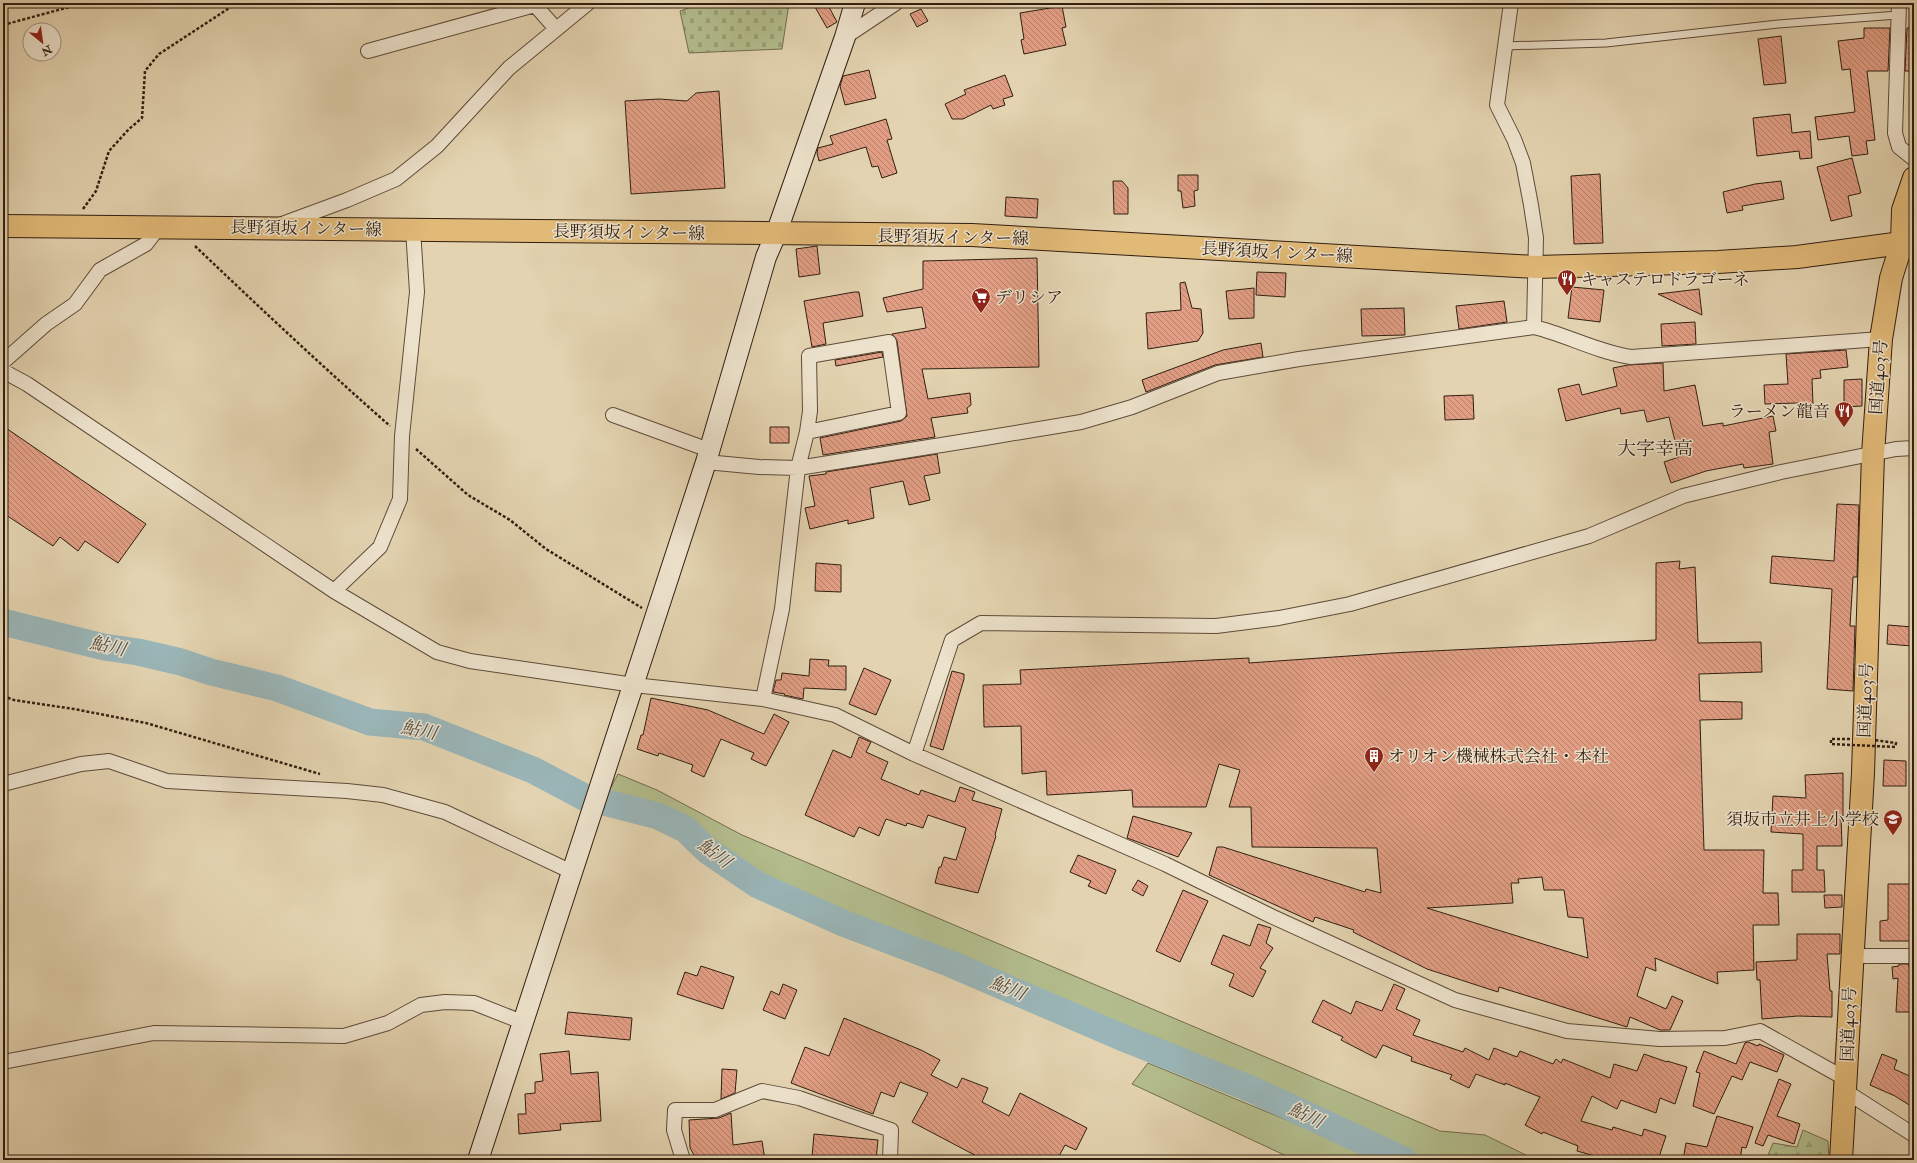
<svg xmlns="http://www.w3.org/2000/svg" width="1917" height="1163" font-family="'IM FELL Double Pica','Noto Serif JP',serif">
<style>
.grass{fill:#b3bc8c;stroke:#726d4e}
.forest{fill:url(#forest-firs);stroke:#726d4e}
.cemetery{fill:url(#cemetery-stones);stroke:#726d4e}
.water{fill:url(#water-ripples);stroke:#707974}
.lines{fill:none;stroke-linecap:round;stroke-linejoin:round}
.river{stroke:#9ab5b7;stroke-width:27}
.building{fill:url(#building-back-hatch);stroke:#311e10;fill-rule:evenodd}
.lane-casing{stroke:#5e4b38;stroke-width:9}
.street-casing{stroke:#5e4b38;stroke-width:16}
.secondary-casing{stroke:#311e10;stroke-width:22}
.primary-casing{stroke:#311e10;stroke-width:24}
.highway-casing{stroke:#311e10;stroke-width:24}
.path{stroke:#311e10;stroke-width:2.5;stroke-dasharray:3 2;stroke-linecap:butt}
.lane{stroke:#ede2cc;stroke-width:7}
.street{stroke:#ede2cc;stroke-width:14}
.secondary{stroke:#ede2cc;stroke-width:20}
.primary{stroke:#e2ba78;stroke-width:22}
.highway{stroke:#e2ba78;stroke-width:22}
.path-bridge{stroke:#311e10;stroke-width:2.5;stroke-dasharray:3 2;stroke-linecap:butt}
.labels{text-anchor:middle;stroke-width:3;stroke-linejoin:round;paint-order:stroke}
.street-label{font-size:17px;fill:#311e10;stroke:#ede2cc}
.poi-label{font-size:17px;fill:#311e10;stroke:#ede2cc;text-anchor:start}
.water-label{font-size:18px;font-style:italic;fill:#504b42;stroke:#ede2cc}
.quarter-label{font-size:19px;fill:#311e10;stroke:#ede2cc}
</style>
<defs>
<pattern id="forest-firs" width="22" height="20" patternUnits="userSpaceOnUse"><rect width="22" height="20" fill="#b3bc8c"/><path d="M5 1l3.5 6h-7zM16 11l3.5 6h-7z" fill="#9aa178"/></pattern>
<pattern id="cemetery-stones" width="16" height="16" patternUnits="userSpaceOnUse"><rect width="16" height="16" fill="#b3bc8c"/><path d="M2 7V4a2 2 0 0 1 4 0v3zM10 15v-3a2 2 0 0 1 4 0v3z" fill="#9aa178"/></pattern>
<pattern id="water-ripples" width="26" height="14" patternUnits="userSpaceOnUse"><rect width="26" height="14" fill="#9ab5b7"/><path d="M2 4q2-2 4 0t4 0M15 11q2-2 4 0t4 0" fill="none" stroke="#7e9393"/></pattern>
<pattern id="building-back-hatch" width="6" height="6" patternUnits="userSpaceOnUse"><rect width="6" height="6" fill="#e19e84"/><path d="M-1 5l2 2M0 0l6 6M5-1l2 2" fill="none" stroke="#b7806b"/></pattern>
</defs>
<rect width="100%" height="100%" fill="#e3d3b0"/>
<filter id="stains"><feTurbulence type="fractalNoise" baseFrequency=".005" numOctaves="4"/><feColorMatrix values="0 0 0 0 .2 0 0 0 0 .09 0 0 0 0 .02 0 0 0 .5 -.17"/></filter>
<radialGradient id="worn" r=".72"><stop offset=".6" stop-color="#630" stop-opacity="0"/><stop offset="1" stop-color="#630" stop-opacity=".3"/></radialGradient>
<path class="grass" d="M618 774 657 790 742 835 1440 1131 1485 1135 1536 1160H1421L1122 1026 756 876 702 839 681 816 606 797Z
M1148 1063 1384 1160H1295L1132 1084Z"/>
<path class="forest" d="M1803 1130 1828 1141 1829 1160H1766L1773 1143 1797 1147Z"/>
<path class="cemetery" d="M697 3H789L782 49 689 53 680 11 697 5Z"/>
<path class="water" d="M1914 743V800H1911L1910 744Z"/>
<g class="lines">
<path class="river" d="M3 622 104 647 138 652 181 662 211 672 277 688 370 722 424 727 533 770 584 797 658 816 685 829 708 851 758 885 843 923 951 964 1126 1039 1253 1090 1404 1160"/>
</g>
<path class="building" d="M1062 6 1066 27 1062 28 1066 45 1024 54 1021 40 1024 39 1020 13Z
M815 7H829L837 22 827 28Z
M921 9 928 21 917 27 910 14Z
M1864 28H1890L1888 71H1867L1875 140 1866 141 1868 154 1852 156 1849 136 1818 140 1815 117 1855 112 1850 69 1842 70 1838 41 1864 38Z
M1907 28H1914V71H1905Z
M1781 36 1786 83 1764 85 1758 39Z
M869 70 876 98 845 105 840 86 843 76Z
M1005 75 1013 96 1003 99 1005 105 993 109 991 105 963 119H952L945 104 966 94 964 90Z
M719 91 725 188 631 194 625 101 659 99 687 101 696 93Z
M1790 114 1792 133 1810 131 1812 158 1800 159 1799 151 1757 156 1753 118Z
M886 119 892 139 887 140 897 173 882 178 878 166 872 167 866 147 819 161 817 153 818 148 833 144 830 136Z
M1852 158 1861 193 1848 196 1852 216 1831 221 1817 167Z
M1600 174 1603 243 1574 244 1571 176Z
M1178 175H1198V190L1194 191 1195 206 1183 208 1181 191H1178Z
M1113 181H1122L1128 188V214H1114Z
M1781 181 1784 199 1742 206 1743 210 1727 213 1723 192 1755 184Z
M1006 197 1038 199 1037 218 1005 216Z
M817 246 820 274 799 277 796 249Z
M1037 258 1039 367 922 369 928 399 970 393 971 405 967 408 968 413 931 418 935 437 823 455 820 438 901 421 907 416 897 341 892 334 926 328 922 307 887 312 883 298 923 289V261Z
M1257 272 1286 273 1285 297 1256 295Z
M1185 282 1192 308 1201 309 1203 333 1198 341 1148 349 1146 313 1181 310 1180 283Z
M1572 287 1604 290 1600 322 1568 318Z
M1254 288V318L1229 319 1226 291Z
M1699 289 1702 315 1658 294Z
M854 292H859L863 316 823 323 826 344 812 347 804 301Z
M1504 301 1507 322 1459 329 1456 306Z
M1404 308 1405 335 1362 336 1361 309Z
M1695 322 1696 344 1662 346 1661 324Z
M1261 343 1263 357 1215 365 1146 392 1142 380 1223 350Z
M1846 350 1848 367 1820 370 1821 378 1812 379 1813 404 1798 405V403L1765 404 1764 385 1788 384 1786 354Z
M882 352 883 357 836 366 835 360Z
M1663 363 1664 391 1695 385 1703 426 1723 423V426L1773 416 1776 431 1769 432 1773 464 1744 468 1743 464 1706 471 1671 483 1664 462 1679 457 1669 417 1647 422 1644 410 1621 414 1620 408 1566 421 1558 389 1579 384 1582 395 1617 386 1613 368 1628 365Z
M1862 379V406L1844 407V380Z
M1473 395 1474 419 1445 420 1444 396Z
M3 426 146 524 118 563 85 541 78 551 60 537 53 546 3 513Z
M770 427H789V443H770Z
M937 454 940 473 924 476 930 500 909 505 903 481 870 488 874 518 848 524V520L810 529 805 508 815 506 809 476 826 474V472Z
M1837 504 1859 505 1857 577H1853L1850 626H1855L1853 691 1827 689 1832 589 1770 583 1772 556 1834 561Z
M1680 561 1679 569 1695 567 1698 643 1761 642 1762 672 1699 674 1700 701 1742 702V719L1700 720 1704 850H1764L1763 893H1778L1779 925H1753L1754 970 1717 972 1718 984 1655 958 1656 971 1646 967 1637 996 1666 1009 1672 996 1683 1001 1670 1030H1660L1630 1017 1627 1027 1499 987 1498 992 1427 969 1353 932 1354 930 1315 917 1313 922 1209 875 1217 847H1223L1365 892 1366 889 1381 893 1377 848 1252 847 1251 807H1229L1240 770 1219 764 1206 807H1133L1132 790 1047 795 1046 771 1022 774 1021 726 984 727 983 685 1021 684 1020 670 1249 658V663L1391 653 1656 640V563ZM1542 877 1544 890H1564L1568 917 1583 918 1588 958 1427 908 1513 903 1511 883H1519L1518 879Z
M816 563 841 565V592L815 591Z
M1888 625 1913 627 1912 646 1887 644Z
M810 659 829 660 828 666H846V690L804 688 803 699 784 695 785 694 773 692 776 680H781L782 673 809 676Z
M864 668 891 680 876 715 849 704Z
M952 671 964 674V679L943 750 930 746Z
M651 698 708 710 764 734 774 714 789 722 766 766 751 759 754 753 721 739 704 777 691 771 693 765 659 753 658 756 637 749 641 735H643Z
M859 737 871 742 866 752 888 762 881 779 919 795 921 790 955 802 960 787 975 792 972 800 1002 809 995 835 996 836 978 893 935 883 939 867H941L944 857 956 860 966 828 928 815 923 828 907 823 906 826 886 819 879 836 859 827 854 837 805 815 833 750 851 758Z
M1884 760 1906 761V786H1883Z
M1843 773V816H1841L1842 846H1817V870H1824L1825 892H1792V870H1803V834L1771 832 1773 796 1806 798 1805 775Z
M1133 816 1192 833 1178 857 1127 838Z
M1078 855 1116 870 1106 894 1088 886 1091 881 1070 872Z
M1138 880 1148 886 1143 896 1132 890Z
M1888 884H1914V941H1880V921L1888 920Z
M1183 890 1208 901 1180 962 1156 951Z
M1824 895H1842V907L1825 908Z
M1258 924 1271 928 1266 943 1273 948 1260 968 1266 971 1253 997 1229 986 1234 974 1211 964 1223 935 1250 946Z
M1797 934H1840V954H1827L1830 991H1832V1017L1798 1016 1762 1019 1760 980H1757L1756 962 1797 960Z
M1899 964H1909L1911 983H1914V1012H1896L1898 978 1893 979 1892 967 1899 966Z
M701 966 734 977 723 1009 677 994 685 972 697 976Z
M783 984 797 990 785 1019 763 1010 771 991 779 995Z
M1394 984 1405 989 1396 1009 1420 1020 1413 1035 1463 1052 1465 1048 1489 1060 1494 1048 1517 1057 1520 1051 1553 1064 1556 1059 1561 1063 1563 1059 1610 1078 1614 1064 1637 1071 1644 1054 1667 1062V1061L1687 1067 1675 1104 1660 1098 1656 1113 1621 1100 1617 1109 1592 1096 1581 1121 1612 1130 1613 1127 1642 1136 1644 1129 1666 1136 1658 1160H1609L1577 1151 1578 1146 1543 1132 1542 1134 1525 1125 1540 1097 1505 1083V1085L1476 1074 1469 1088 1450 1079 1452 1075 1411 1061 1412 1057 1383 1045 1376 1058 1341 1040 1343 1037 1312 1022 1323 1000 1351 1014 1356 1001 1382 1011Z
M568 1012 632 1018 630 1040 565 1034Z
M844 1018 921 1050 940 1060 931 1075 957 1088 962 1078 988 1088 982 1102 1009 1116 1020 1093 1087 1128 1076 1150 1065 1145 1057 1160H984L912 1122 928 1093 900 1082 894 1097 881 1092 873 1114 791 1083 805 1047 829 1056Z
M1748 1042 1758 1046 1759 1044 1784 1055 1777 1072 1750 1062 1742 1080 1732 1076 1714 1114 1693 1106 1700 1073 1696 1072 1704 1051 1736 1064 1745 1043Z
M569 1051 571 1074 598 1072 601 1121 560 1124 561 1130 519 1134 518 1114H526L525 1094 535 1093V1082L543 1081 540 1054Z
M1882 1054 1897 1060 1894 1069 1914 1078V1108L1895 1096 1870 1085Z
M722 1069 737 1070 735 1093 721 1099Z
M1779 1079 1791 1084 1777 1116 1800 1124 1794 1144 1768 1135 1763 1146 1755 1143Z
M731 1113 733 1145 762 1141 765 1160H697L690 1148 689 1120 719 1118Z
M1717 1116 1753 1127 1746 1148 1742 1147 1740 1160H1683L1686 1143 1707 1147Z
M814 1134 878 1140 876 1160H838L812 1157Z"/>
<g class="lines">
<g class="lane-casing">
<path id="lane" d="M1504 46 1606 43 1778 24 1898 15"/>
</g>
<g class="street-casing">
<path id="street" d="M1511 3 1497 105 1514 139 1523 163 1531 205 1536 238 1534 327
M1899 3 1895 133 1899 147 1914 159
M845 37 896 3
M368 51 535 5 556 29
M282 224 347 200 396 179 437 146 509 68 588 3
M3 362 46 324 75 304 100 270 146 244 159 227
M3 371 27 384 334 591 437 652 470 661 634 685 763 699 835 715 914 754 1165 864 1271 916 1455 1000 1567 1031 1660 1039 1725 1038 1760 1031 1846 1079
M613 415 709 450
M706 462 759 467 798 468 985 438 1081 422 1132 407 1218 373 1299 359 1534 327C1567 335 1597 352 1631 357L1881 339
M334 591 380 547 400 499 402 436 417 292 413 229
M763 699 782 609 798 468 807 432 810 411 809 356 889 342 899 413 807 432
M914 754 952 640 981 623 1216 626 1279 618 1350 604 1589 536 1683 496 1781 472 1896 449 1914 448
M3 784 81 764 109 761 167 781 347 791 383 795 445 812 572 872
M1851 956H1914
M3 1062 154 1033 344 1036 388 1023 421 1005 445 1002 474 1003 522 1022
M1845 1091 1914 1135
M683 1160 674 1130 675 1110H715L762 1091 799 1098 891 1130 890 1160"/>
</g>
<g class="secondary-casing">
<path id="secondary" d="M478 1160 706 462 766 257 776 234 845 37 855 3"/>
</g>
<g class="primary-casing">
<path id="primary" d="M3 226 972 235 1536 267 1718 262 1797 257 1902 243"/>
</g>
<g class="highway-casing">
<path id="highway" d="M1902 242 1903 210 1914 178
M1841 1160 1863 773 1873 454 1881 339 1891 278 1902 243 1914 222"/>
</g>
<path class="path" d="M3 25 84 3
M83 209 96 191 109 151 129 129 142 118 145 71 159 54 237 3
M195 246C259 307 323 367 390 426
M416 449 468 495 510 520 546 549 642 608
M3 696 14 700 74 709 146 723 320 774"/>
<use href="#lane" class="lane"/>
<use href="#street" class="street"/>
<use href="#secondary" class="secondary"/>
<use href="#primary" class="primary"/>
<use href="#highway" class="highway"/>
<path class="path-bridge" d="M1850 739H1831V744L1895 747 1896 743 1874 740"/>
</g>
<defs>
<g id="restaurant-pin" transform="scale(1)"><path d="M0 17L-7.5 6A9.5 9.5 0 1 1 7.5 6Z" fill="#8f2418" stroke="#ede2cc"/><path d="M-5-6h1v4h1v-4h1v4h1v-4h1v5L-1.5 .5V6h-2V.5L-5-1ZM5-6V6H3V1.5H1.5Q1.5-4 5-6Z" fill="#fff"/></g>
<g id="supermarket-pin" transform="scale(1)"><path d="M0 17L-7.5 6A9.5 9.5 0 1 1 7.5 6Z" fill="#8f2418" stroke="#ede2cc"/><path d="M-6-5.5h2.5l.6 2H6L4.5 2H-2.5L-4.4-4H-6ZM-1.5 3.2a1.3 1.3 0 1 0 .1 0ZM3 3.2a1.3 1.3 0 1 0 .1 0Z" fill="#fff"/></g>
<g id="building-pin" transform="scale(1)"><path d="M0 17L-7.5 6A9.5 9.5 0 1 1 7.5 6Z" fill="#8f2418" stroke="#ede2cc"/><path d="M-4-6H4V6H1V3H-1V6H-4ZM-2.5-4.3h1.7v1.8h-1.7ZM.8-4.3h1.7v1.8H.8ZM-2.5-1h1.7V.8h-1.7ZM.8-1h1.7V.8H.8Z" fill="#fff"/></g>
<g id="school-pin" transform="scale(1)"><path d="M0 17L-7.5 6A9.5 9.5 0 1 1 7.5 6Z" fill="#8f2418" stroke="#ede2cc"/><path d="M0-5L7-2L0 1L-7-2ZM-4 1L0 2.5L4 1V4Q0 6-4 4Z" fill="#fff"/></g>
</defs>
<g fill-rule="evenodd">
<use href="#restaurant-pin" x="1567" y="279"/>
<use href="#supermarket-pin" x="981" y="297"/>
<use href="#restaurant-pin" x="1844" y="411"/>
<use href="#building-pin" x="1374" y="756"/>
<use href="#school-pin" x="1893" y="819"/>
</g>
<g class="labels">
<g class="street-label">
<text transform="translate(306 228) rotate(1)" y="6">長野須坂インター線</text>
<text transform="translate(629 232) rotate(1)" y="6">長野須坂インター線</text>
<text transform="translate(953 237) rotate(1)" y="6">長野須坂インター線</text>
<text transform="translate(1277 252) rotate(3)" y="6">長野須坂インター線</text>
<text transform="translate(1878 377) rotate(-86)" y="6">国道403号</text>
<text transform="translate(1865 700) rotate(-88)" y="6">国道403号</text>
<text transform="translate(1848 1024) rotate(-88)" y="6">国道403号</text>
</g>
<g class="poi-label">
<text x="1581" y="285">キャステロドラゴーネ</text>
<text x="995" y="303">デリシア</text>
<text x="1830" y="417" text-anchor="end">ラーメン龍音</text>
<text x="1388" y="762">オリオン機械株式会社・本社</text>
<text x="1879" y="825" text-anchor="end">須坂市立井上小学校</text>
</g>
<g class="water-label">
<text transform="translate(108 646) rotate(13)" y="6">鮎川</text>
<text transform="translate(419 730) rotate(12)" y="6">鮎川</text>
<text transform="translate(715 853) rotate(38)" y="6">鮎川</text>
<text transform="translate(1008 988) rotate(23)" y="6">鮎川</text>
<text transform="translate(1306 1115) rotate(25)" y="6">鮎川</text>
</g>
<g class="quarter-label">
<text x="1655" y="455">大字幸高</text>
</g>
</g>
<rect width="1917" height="1163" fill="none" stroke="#e3d3b0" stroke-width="16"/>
<rect x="4" y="4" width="1909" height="1155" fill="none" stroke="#311e10" stroke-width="2"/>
<rect x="8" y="8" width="1901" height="1147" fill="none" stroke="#311e10"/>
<g transform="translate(42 42) rotate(151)"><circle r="19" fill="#ede2cc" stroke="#a29481"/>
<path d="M0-3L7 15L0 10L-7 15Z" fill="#8f2418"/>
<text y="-6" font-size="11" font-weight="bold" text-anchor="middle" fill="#311e10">N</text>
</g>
<rect width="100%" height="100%" filter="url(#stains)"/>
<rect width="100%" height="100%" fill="url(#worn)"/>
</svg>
